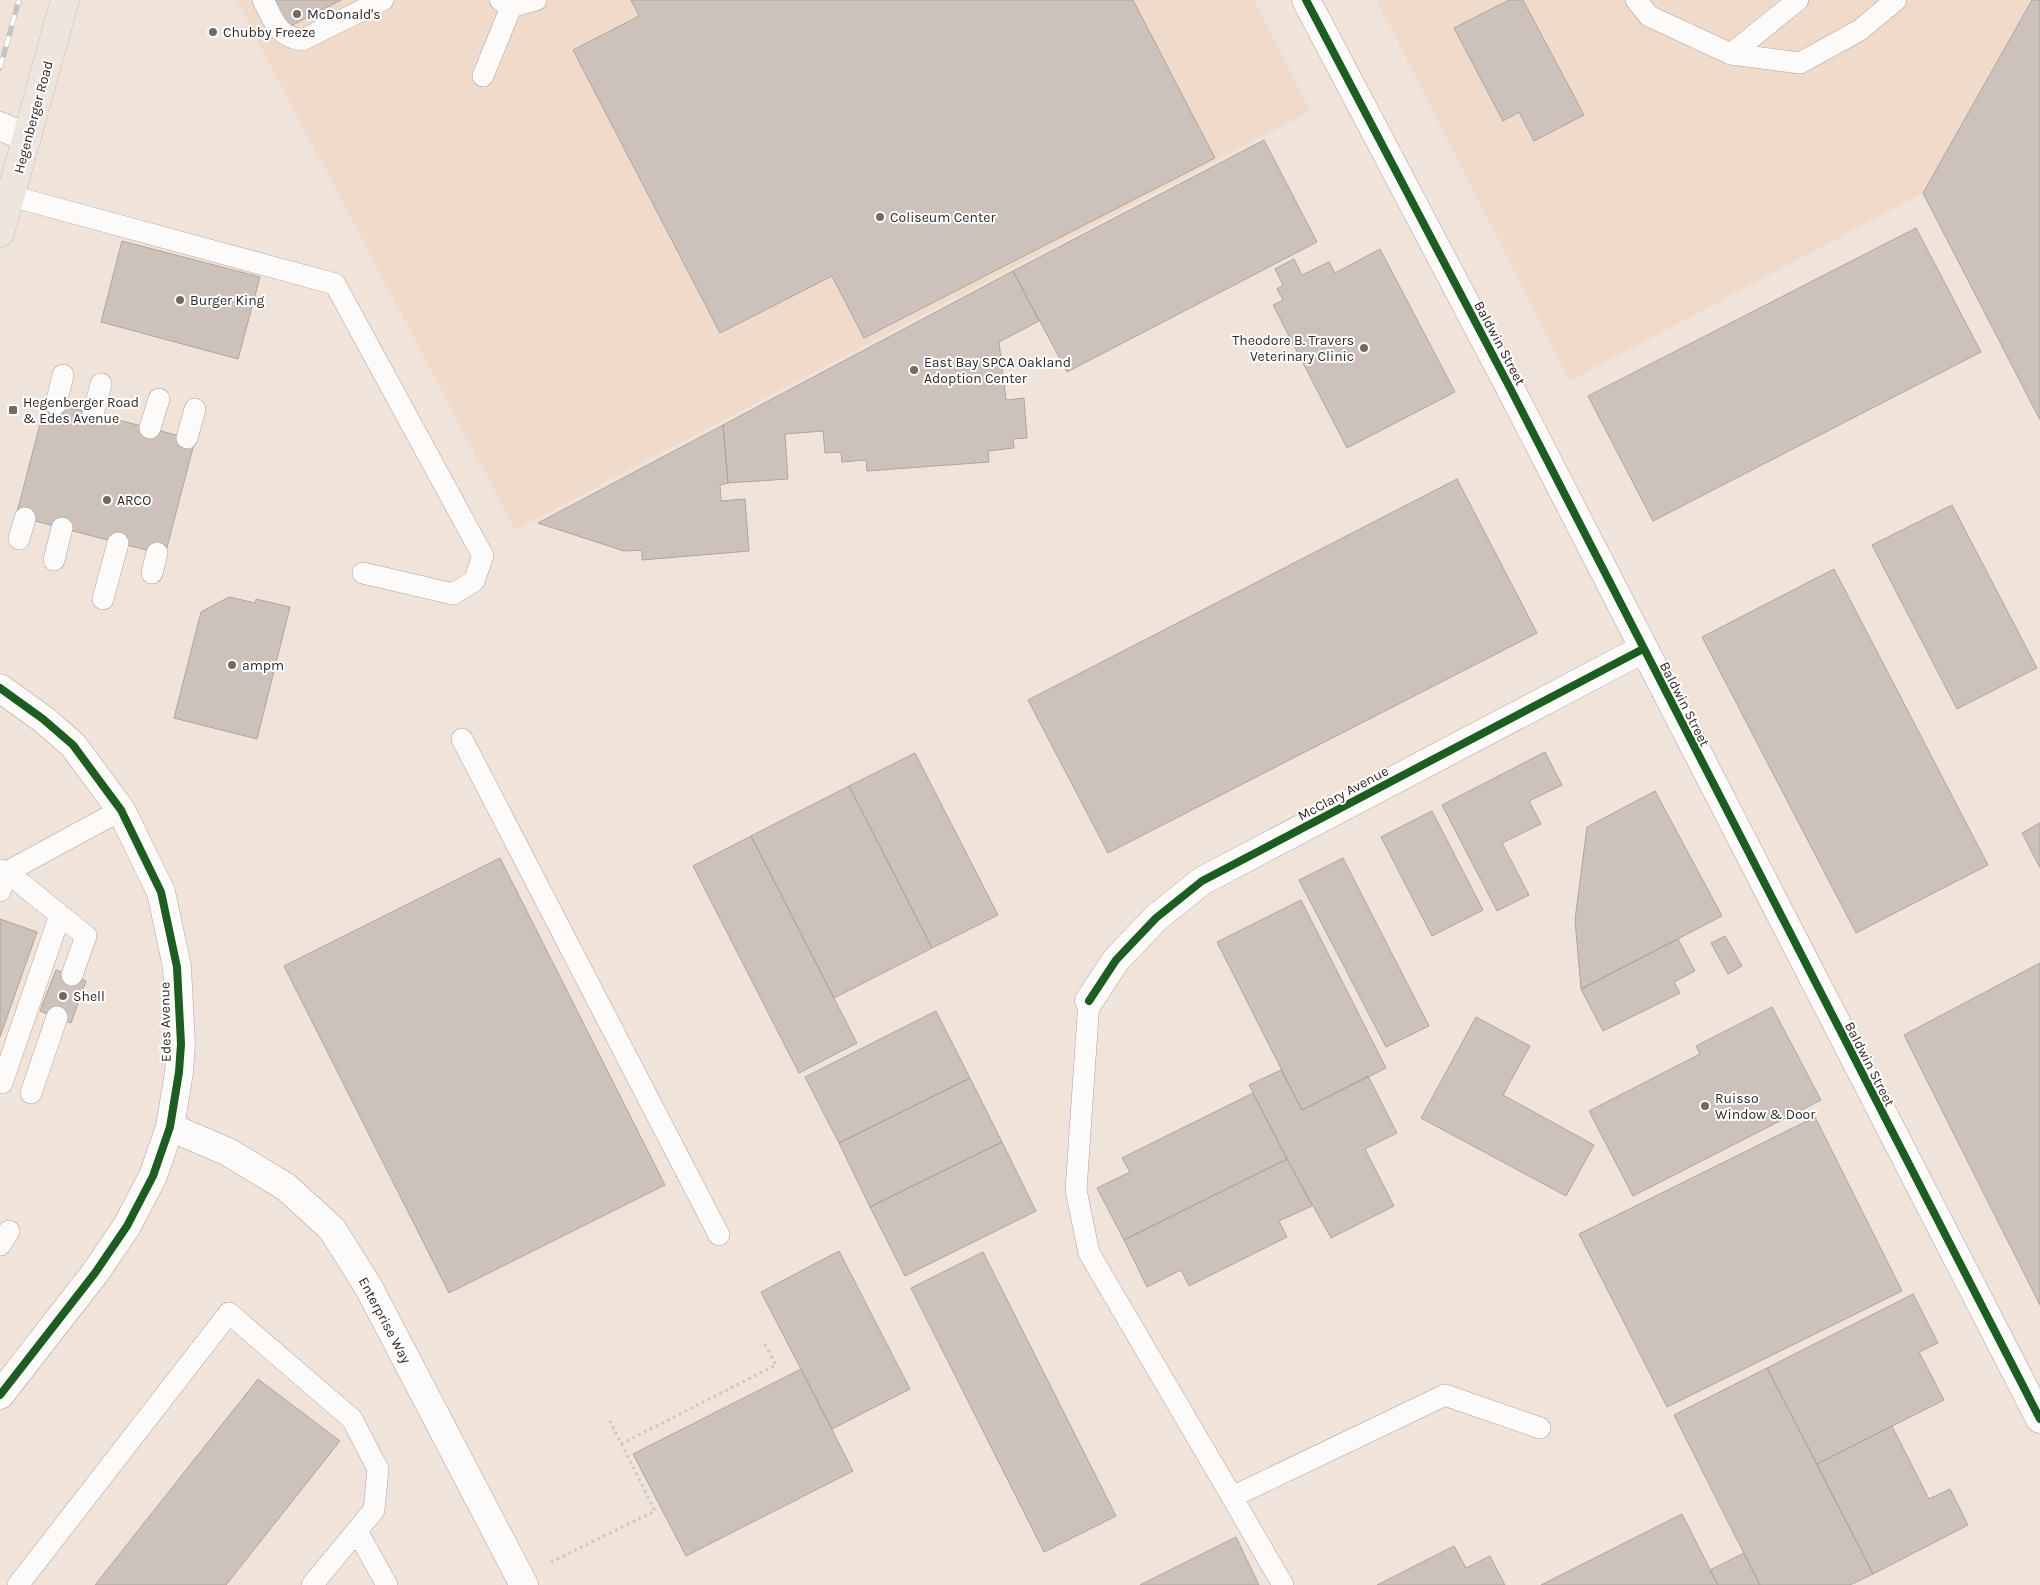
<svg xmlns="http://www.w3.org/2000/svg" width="2040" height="1585" font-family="Karla,sans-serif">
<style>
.built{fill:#f0dbcb}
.building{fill:#ccc2bb;stroke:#aea59e}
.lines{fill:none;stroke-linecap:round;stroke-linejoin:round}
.service-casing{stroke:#ada49e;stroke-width:22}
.minor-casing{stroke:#ada49e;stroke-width:29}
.tertiary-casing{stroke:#ada49e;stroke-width:29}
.primary-casing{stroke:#c8c2bd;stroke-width:29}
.path{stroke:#cac6c3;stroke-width:3;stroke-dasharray:2.5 4;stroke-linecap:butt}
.service{stroke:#fdfbf9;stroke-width:21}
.minor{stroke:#fdfbf9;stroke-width:28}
.tertiary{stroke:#fdfbf9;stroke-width:28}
.primary{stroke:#ede6df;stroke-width:28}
.rail-casing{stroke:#c6c4c1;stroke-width:5.5}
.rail{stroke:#fff;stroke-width:4;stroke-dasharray:11;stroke-linecap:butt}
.cycleway-casing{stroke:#fff;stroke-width:11}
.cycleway{stroke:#1b5e20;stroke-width:8}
.poi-dot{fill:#746a63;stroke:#fff;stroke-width:2}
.labels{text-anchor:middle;stroke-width:4;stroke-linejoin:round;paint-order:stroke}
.poi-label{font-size:14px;fill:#312923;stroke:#fff;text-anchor:start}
.street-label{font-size:14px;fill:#312923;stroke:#fff}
</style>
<rect width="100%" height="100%" fill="#f0e3da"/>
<path class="built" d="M236 0H1254L1311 111 515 530Z
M1376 0H2032L1923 193 1570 381Z"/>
<path class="building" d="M273 0H341L287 28Z
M631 0H1133L1215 158 864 338 832 276 720 333 573 50 639 16Z
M1509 0H1523L1584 115 1534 141 1519 112 1503 121 1454 28Z
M2032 0H2040V420L1923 193Z
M1264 140 1317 242 1067 372 1013 271Z
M1916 228 1981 352 1653 521 1588 396Z
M122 241 260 277 238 359 101 322Z
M1380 249 1455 392 1347 448 1273 305 1283 300 1277 289 1283 285 1275 269 1294 259 1302 275 1329 262 1335 273Z
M1013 271 1039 321 999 342 1006 400 1024 398 1027 438 1013 439 1014 448 988 451 989 462 867 471 866 460 842 462 841 452 825 453 823 431 785 434 788 479 728 483 723 425Z
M46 401 195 440 165 555 16 516Z
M723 425 728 483 720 485 721 501 745 499 749 551 642 560V550L624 551 538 523Z
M1457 479 1537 633 1108 853 1028 700Z
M1952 505 2037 668 1957 709 1872 545Z
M1834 569 1988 865 1856 933 1702 637Z
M229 597 255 603 256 599 290 607 257 739 174 718 201 612Z
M1545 752 1562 785 1529 801 1541 824 1502 843 1529 895 1497 911 1442 805Z
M915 753 998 915 932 948 849 786Z
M849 786 932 948 834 998 751 836Z
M1655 791 1722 916 1581 989 1575 920 1587 827Z
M1432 811 1483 910 1432 936 1381 837Z
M2040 823V868L2022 833Z
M751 836 857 1043 799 1073 693 866Z
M500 858 665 1185 449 1293 284 966Z
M1343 858 1429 1026 1386 1047 1299 880Z
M1301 900 1386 1068 1302 1110 1217 942Z
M0 919 37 932 0 1037Z
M1725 936 1742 966 1728 974 1711 943Z
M1678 939 1695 971 1674 982 1680 993 1603 1031 1581 989Z
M2040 963V1305L1904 1035Z
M56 970 86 981 71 1023 40 1011Z
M1772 1007 1821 1100 1633 1196 1589 1111 1700 1054 1696 1046Z
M936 1011 970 1078 839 1143 805 1077Z
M1476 1017 1530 1046 1503 1095 1594 1145 1566 1196 1421 1118Z
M1281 1070 1302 1110 1368 1076 1397 1133 1365 1149 1394 1206 1331 1238 1287 1159 1249 1085Z
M970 1078 1002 1142 870 1207 839 1143Z
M1253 1093 1287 1159 1124 1240 1097 1188 1130 1172 1122 1158Z
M1815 1117 1902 1291 1667 1407 1579 1234Z
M1002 1142 1036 1211 905 1276 870 1207Z
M1287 1159 1312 1206 1279 1221 1287 1237 1189 1286 1181 1270 1147 1287 1124 1240Z
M839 1251 910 1389 832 1429 761 1292Z
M983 1252 1116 1516 1044 1552 911 1288Z
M1913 1294 1938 1343 1919 1352 1944 1400 1817 1464 1767 1368Z
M1767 1368 1873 1574 1850 1585H1760L1674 1415Z
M801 1369 853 1471 686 1556 633 1454Z
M258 1379 340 1441 226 1585H95Z
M1892 1426 1929 1499 1950 1489 1968 1525 1873 1574 1817 1464Z
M1682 1514 1718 1585H1541Z
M1236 1537 1259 1585H1140Z
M1454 1546 1466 1568 1490 1556 1505 1585H1377Z
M1744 1553 1760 1585H1718L1710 1570Z"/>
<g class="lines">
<g class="service-casing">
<path id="service" d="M263 0C274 21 277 36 302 40L383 0
M500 0 511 7 536 0
M1636 0 1649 16 1731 54 1800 63 1860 30 1896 0
M1731 54 1798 0
M483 76 511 7
M11 196 335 284 483 556 474 581 453 594 363 573
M56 404 63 375
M93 414 101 384
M150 428 159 399
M187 438 195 409
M19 539 25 518
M54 560 62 528
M152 573 157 553
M103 599 118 543
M462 739 719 1235
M0 870 7 872 121 810
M0 891 7 872 60 915 2 1083
M60 915 86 936 72 975
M1089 1001 1076 1190 1089 1253 1232 1497
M31 1093 57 1017
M0 1245 9 1231
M357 1531 387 1585
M18 1585 229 1313 352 1419 378 1469 374 1510 312 1585
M1283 1585 1232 1497 1445 1395 1540 1428"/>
</g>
<g class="minor-casing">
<path id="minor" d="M1306 0 1509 386 2040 1419
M0 126 27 138
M1089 1001 1116 960 1156 918 1202 881 1643 649
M170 1127 228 1152 286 1187 332 1229 369 1288 524 1585"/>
</g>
<g class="tertiary-casing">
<path id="tertiary" d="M0 688 43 719 73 745 121 810 161 892 177 967 181 1044 179 1072 170 1127 153 1176 127 1226 95 1273 0 1395"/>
</g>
<g class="primary-casing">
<path id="primary" d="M0 233 65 0"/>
</g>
<path class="path" d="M621 1444 776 1365 764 1343
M551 1562 655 1511 610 1421"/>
<use href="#service" class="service"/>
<use href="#minor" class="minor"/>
<use href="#tertiary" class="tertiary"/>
<use href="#primary" class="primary"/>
<g class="rail-casing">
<path id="rail" d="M0 68 19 0"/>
</g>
<use href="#rail" class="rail"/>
<g class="cycleway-casing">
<path id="cycleway" d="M1306 0 1509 386 2040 1419
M0 688 43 719 73 745 121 810 161 892 177 967 181 1044 179 1072 170 1127 153 1176 127 1226 95 1273 0 1395
M1089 1001 1116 960 1156 918 1202 881 1643 649"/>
</g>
<use href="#cycleway" class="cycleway"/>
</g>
<g class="poi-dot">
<circle cx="297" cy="14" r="5"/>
<circle cx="213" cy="32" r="5"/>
<circle cx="880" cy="217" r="5"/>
<circle cx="180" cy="300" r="5"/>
<circle cx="1364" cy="348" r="5"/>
<circle cx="914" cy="370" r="5"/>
<rect x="8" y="405" width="10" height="10" rx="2.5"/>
<circle cx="107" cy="500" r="5"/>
<circle cx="232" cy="665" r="5"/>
<circle cx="63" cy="996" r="5"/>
<circle cx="1705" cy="1106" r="5"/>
</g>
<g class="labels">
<g class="poi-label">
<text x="307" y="19">McDonald's</text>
<text x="223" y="37">Chubby Freeze</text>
<text x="890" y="222">Coliseum Center</text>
<text x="190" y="305">Burger King</text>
<text x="1354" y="345" text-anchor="end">Theodore B. Travers<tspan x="1354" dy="16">Veterinary Clinic</tspan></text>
<text x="924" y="367">East Bay SPCA Oakland<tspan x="924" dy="16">Adoption Center</tspan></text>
<text x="23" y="407">Hegenberger Road<tspan x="23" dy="16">&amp; Edes Avenue</tspan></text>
<text x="117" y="505">ARCO</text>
<text x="242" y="670">ampm</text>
<text x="73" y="1001">Shell</text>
<text x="1715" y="1103">Ruisso<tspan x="1715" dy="16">Window &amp; Door</tspan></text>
</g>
<g class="street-label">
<text transform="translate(33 117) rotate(-75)" y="5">Hegenberger Road</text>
<text transform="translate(1500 343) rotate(62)" y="5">Baldwin Street</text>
<text transform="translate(1685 704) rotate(63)" y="5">Baldwin Street</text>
<text transform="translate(1343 793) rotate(-28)" y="5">McClary Avenue</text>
<text transform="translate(165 1022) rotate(-91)" y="5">Edes Avenue</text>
<text transform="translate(1870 1064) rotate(63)" y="5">Baldwin Street</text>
<text transform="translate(385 1320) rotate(62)" y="5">Enterprise Way</text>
</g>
</g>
</svg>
